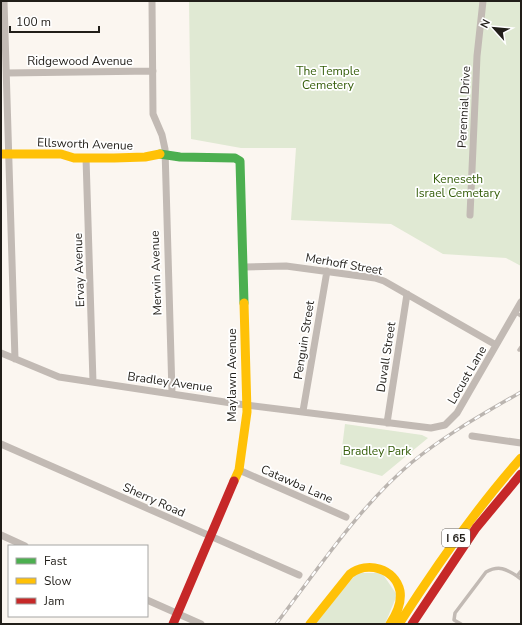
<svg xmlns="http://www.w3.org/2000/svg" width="522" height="625" font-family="'Nunito Sans',sans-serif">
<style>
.green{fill:#e0e9d3}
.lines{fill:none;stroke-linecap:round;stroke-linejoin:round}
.lane{stroke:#c2bab4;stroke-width:3.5}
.street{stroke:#c2bab4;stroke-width:7}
.fast{stroke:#4caf50;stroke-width:9}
.slow{stroke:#ffc107;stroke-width:9}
.jam{stroke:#c62828;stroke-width:9}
.rail-casing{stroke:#bbb5b0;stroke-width:3.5}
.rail{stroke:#fff;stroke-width:2;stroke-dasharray:6;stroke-linecap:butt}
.labels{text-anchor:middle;stroke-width:3.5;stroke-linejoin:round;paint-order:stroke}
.shield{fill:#fff;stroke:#64625e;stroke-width:1}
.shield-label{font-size:11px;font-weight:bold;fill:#211e19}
.street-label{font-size:12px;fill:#211e19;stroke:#fff}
.park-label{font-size:12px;fill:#345d09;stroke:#fff}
</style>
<rect width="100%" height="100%" fill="#fbf6f0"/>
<path class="green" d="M189 1H521V266L506 258 443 254 391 224 291 220 296 148H241L191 139Z
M345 424 422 435 428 438 382 476 340 464Z
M357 573H382L397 595 385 624H314Z"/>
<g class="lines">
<path class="lane" d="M515 312 521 316
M519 350 521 347
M521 571 517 576 521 579
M461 624 454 620 455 613 486 572C499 565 506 569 517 576"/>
<path class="street" d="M4 1 15 359
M152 1 153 114 162 135 165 149 172 393
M7 73 153 71
M86 158 93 382
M470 215 477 56 483 1
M244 267 286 266 375 278 384 281 496 345
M1 353 59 377 238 404 431 428 445 425 457 413 521 302
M303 411 327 271
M387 423 407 294
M472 436 521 443
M1 444 299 575
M239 470 346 517
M1 535 25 546
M147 600 201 624"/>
<path class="fast" d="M160 154 180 157 235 158 240 161 244 303"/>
<path class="slow" d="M1 154H61L74 158H114L145 157 160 154
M234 481 239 470 247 412 244 303
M310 624 350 574C367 561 395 568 400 591 402 603 396 615 390 624
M399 624C436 566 475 510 521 458"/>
<path class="jam" d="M173 624 234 481
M412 624 476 528 521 474"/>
<g class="rail-casing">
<path id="rail" d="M276 624C318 569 358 508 411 463 445 435 483 414 521 392"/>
</g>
<use href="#rail" class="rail"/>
</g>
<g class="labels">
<rect class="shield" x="442" y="529" width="28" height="18" rx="3"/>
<g class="shield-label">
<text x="456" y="542">I 65</text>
</g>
<g class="street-label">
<text x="80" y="65">Ridgewood Avenue</text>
<text transform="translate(464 107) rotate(-87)" y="4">Perennial Drive</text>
<text transform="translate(85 144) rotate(2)" y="4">Ellsworth Avenue</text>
<text transform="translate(344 264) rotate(10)" y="4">Merhoff Street</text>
<text transform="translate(79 270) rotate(-92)" y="4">Ervay Avenue</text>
<text transform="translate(156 273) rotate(-92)" y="4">Merwin Avenue</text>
<text transform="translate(304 340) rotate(-81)" y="4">Penguin Street</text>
<text transform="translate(386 357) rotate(-81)" y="4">Duvall Street</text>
<text transform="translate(232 375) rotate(-90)" y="4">Maylawn Avenue</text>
<text transform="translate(467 375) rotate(-60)" y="4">Locust Lane</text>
<text transform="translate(170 382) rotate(8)" y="4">Bradley Avenue</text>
<text transform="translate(297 484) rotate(24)" y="4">Catawba Lane</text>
<text transform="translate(154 500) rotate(24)" y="4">Sherry Road</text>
</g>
<g class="park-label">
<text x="328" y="75">The Temple<tspan x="328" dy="14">Cemetery</tspan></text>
<text x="458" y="183">Keneseth<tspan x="458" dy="14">Israel Cemetary</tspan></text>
<text x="377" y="455">Bradley Park</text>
</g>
</g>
<rect width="522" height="625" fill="none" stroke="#211e19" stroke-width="4"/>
<rect x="8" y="545" width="140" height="72" fill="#ffffff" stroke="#a6a5a3"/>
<rect x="16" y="558" width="20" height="6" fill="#4caf50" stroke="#a6a5a3"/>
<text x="44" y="565" font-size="12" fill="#211e19">Fast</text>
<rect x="16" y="578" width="20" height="6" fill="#ffc107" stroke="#a6a5a3"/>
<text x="44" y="585" font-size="12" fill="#211e19">Slow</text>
<rect x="16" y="598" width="20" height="6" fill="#c62828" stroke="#a6a5a3"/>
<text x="44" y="605" font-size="12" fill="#211e19">Jam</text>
<g transform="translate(494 28) rotate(297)" stroke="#ffffff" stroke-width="3" paint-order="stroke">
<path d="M0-3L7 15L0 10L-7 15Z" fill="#211e19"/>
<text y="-6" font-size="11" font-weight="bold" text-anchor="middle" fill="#211e19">N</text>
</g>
<path d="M10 26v6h89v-6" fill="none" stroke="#211e19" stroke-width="2"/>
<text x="16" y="26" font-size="12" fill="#211e19" stroke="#ffffff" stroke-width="3" paint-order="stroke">100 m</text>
</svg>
